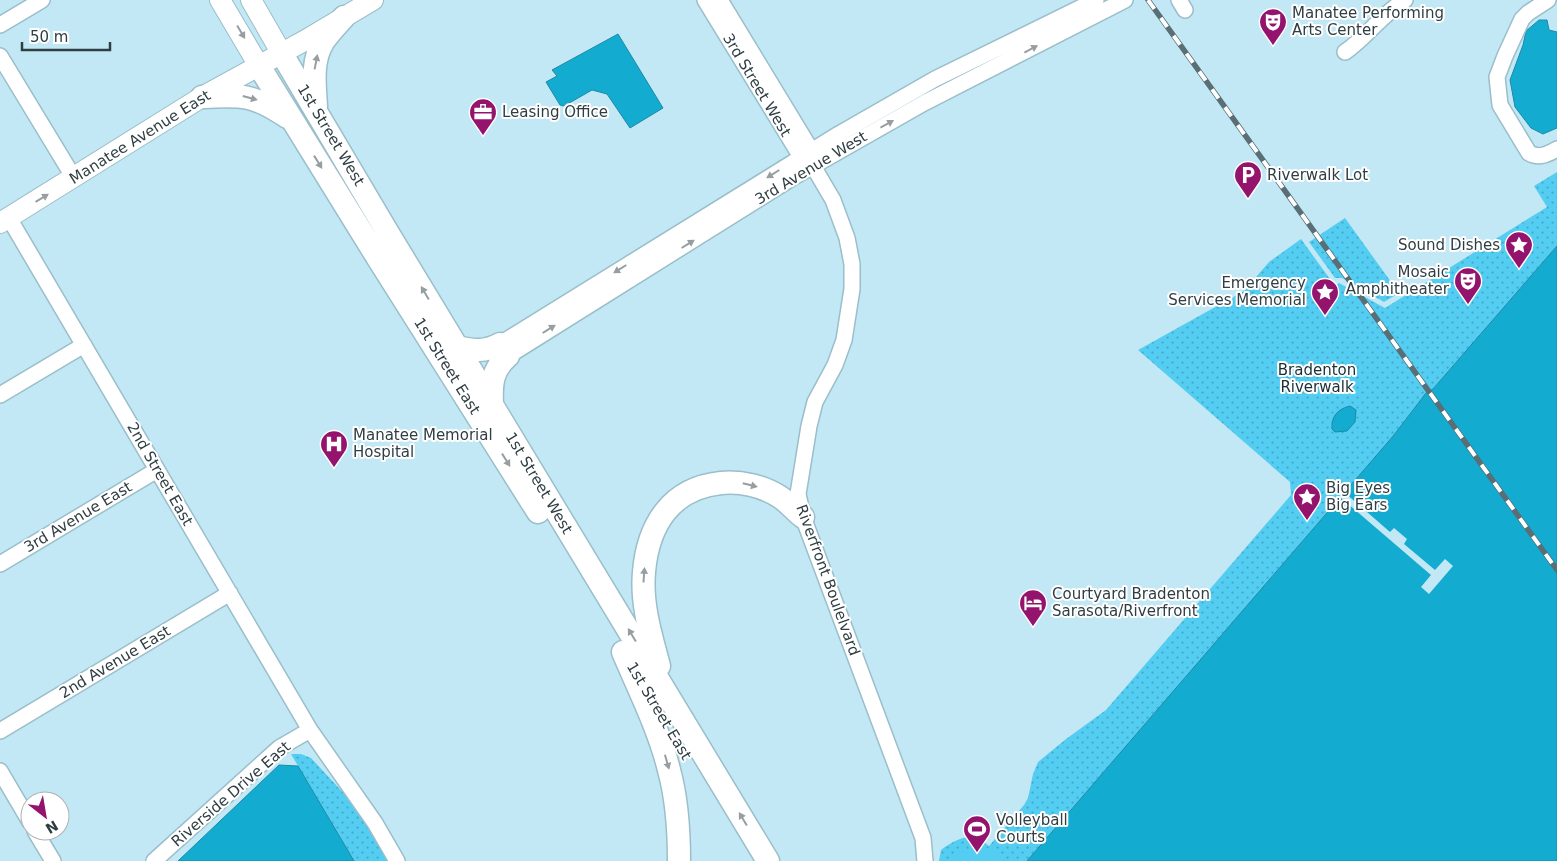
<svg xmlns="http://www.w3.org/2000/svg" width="1557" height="861" font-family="'DejaVu Sans',sans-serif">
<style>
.grass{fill:url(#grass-dots)}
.pitch{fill:#54cdf2}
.water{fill:#14abd1;stroke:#1c8aa6}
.pier{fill:#c3e8f5}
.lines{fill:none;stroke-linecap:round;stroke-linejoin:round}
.minor-casing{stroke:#9abeca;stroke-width:18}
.major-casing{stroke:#9abeca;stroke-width:22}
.highway-casing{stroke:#9abeca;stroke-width:25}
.minor{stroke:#fff;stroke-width:15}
.major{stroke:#fff;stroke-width:20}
.highway{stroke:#fff;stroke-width:22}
.rail-casing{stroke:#596e75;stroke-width:5.5}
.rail{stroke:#fff;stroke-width:4;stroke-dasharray:11;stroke-linecap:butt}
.oneway{fill:#979ea1}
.labels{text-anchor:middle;stroke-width:4;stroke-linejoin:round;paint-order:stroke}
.poi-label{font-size:15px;fill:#2f3e43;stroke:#fff;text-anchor:start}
.street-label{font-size:15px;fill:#2f3e43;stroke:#fff}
.park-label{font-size:15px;fill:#192f37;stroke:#fff}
</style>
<defs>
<pattern id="grass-dots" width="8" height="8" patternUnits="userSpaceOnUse" patternTransform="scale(1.25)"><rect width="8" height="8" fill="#54cdf2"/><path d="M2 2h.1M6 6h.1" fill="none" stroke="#46a8c6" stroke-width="1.8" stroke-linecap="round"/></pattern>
</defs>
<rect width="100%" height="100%" fill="#c3e8f5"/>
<path class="grass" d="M1557 172V246L1433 389 1426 393 1394 435 1027 861H939L941 850C951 842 963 836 977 836L989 846 1024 805 1028 798 1033 774 1038 762 1066 739 1106 710 1291 495 1290 482 1138 350 1244 291 1269 262 1301 239 1335 286 1339 283 1385 308 1547 207 1534 186Z
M1345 218 1399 293 1384 302 1342 278H1335L1309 242Z
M291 754H301L311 758 350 800 390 861H354Z"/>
<path class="pitch" d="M984 846 994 852 1003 861H950L963 851Z"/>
<path class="water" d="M1539 20H1547L1549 30 1557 32V128L1543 134 1531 128 1515 107 1510 80 1523 45 1526 31Z
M618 34 663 108 630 128 607 94 592 90 564 106 560 105 546 82 557 76 552 70Z
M1557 246V861H1027L1394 435 1426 393 1433 389Z
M1350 406 1356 410 1355 422 1347 431 1335 432 1332 429C1331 416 1338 409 1350 406Z
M279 765 298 766 354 861H178Z"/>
<path class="pier" d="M1344 492 1390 532 1394 528 1407 539 1404 544 1435 570 1445 559 1453 566 1429 594 1421 587 1431 575 1340 497Z"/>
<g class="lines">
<g class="minor-casing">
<path id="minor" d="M705 0 801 157 808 162
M720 0 811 150 813 166 833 200 847 238 852 264V289L844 340 835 365 815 402 809 426 798 494 803 517 923 838 925 861
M1179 0 1185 10
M1548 0 1528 13 1522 19 1505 56 1497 77 1500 105 1529 153C1539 159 1548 154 1557 149
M0 25 42 0
M1345 52C1368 36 1382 14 1405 0
M0 56 74 178
M9 218 310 730 375 823 397 861
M500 344 839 134 935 79 1096 0
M508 356 792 178 924 103 1125 0
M0 395 84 345
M0 564 157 470
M0 731 230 593
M0 771 30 822
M35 831 53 861
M154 861 279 748 310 730"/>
</g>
<g class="major-casing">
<path id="major" d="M220 0 259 66
M251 0 282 54
M0 223 202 97 304 41 373 0"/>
</g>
<g class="highway-casing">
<path id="highway" d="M282 54 388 233 768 861
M259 66 379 260 538 512
M202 97C242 95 253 94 287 117
M316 107C315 85 311 62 323 42 329 33 337 25 344 17
M458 347C473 351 485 352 500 344
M492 404C491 385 492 369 508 356
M623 652C639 690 659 729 669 770 677 799 679 831 679 861
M659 666C651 636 641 604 644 572 648 525 671 488 721 483 741 481 763 486 780 497 788 502 795 511 803 517"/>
</g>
<use href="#minor" class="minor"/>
<use href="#major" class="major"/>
<use href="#highway" class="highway"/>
<g class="rail-casing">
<path id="rail" d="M1148 0 1557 570"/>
</g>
<use href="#rail" class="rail"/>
</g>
<defs><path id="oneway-solid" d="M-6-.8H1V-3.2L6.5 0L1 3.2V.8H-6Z" transform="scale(1.25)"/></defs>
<g class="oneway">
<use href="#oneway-solid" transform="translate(241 32) rotate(59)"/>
<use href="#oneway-solid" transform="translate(1031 49) rotate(-28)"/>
<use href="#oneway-solid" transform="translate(316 62) rotate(-79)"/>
<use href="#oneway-solid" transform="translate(250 98) rotate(15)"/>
<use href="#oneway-solid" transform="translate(887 124) rotate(-29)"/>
<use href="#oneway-solid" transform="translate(318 162) rotate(58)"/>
<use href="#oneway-solid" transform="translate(773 174) rotate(148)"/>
<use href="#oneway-solid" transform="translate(42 198) rotate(-31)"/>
<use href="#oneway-solid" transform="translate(688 244) rotate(-32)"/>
<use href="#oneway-solid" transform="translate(620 269) rotate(148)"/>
<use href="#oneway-solid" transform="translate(425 293) rotate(-121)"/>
<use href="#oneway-solid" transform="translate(549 329) rotate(-32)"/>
<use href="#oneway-solid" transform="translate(506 460) rotate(58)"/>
<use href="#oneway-solid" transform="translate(750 485) rotate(14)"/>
<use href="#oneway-solid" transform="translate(644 575) rotate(-86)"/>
<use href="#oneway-solid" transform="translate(632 635) rotate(-121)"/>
<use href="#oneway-solid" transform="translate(667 762) rotate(74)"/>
<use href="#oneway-solid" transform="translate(743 819) rotate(-121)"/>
</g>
<defs>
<g id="theatre-pin" transform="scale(1.4375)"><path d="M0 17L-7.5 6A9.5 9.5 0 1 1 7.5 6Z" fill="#93136d" stroke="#fff"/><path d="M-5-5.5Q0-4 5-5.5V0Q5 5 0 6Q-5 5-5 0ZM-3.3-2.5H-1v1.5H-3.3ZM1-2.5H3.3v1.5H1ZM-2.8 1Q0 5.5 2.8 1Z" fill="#fff"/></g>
<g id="office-pin" transform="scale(1.4375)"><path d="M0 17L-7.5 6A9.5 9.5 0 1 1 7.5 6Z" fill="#93136d" stroke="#fff"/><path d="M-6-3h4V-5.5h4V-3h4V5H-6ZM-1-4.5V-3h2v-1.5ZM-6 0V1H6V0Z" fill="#fff"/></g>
<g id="parking-pin" transform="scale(1.4375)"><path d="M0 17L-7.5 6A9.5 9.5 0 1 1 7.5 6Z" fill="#93136d" stroke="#fff"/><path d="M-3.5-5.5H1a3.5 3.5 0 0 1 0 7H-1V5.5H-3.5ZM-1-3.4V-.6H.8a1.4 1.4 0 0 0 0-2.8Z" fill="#fff"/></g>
<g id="sight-pin" transform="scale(1.4375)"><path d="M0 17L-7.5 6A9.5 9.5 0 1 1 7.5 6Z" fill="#93136d" stroke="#fff"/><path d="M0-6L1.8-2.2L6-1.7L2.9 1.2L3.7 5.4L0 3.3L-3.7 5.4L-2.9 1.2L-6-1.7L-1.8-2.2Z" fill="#fff"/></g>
<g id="hospital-pin" transform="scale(1.4375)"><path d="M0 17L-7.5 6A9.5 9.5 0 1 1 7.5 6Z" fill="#93136d" stroke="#fff"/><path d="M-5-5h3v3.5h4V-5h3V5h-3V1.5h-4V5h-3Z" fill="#fff"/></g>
<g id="hotel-pin" transform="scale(1.4375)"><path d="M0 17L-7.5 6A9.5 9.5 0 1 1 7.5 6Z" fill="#93136d" stroke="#fff"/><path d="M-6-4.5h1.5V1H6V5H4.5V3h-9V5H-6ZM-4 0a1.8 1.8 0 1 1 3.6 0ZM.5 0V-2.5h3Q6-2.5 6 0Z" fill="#fff"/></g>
<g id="stadium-pin" transform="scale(1.4375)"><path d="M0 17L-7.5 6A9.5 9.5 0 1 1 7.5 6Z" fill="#93136d" stroke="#fff"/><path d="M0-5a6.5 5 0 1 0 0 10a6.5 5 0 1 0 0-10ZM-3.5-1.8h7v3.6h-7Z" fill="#fff"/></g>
</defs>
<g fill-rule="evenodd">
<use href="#theatre-pin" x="1273" y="22"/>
<use href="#office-pin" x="483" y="112"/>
<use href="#parking-pin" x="1248" y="175"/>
<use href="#sight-pin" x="1519" y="245"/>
<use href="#theatre-pin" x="1468" y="281"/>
<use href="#sight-pin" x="1325" y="292"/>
<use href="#hospital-pin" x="334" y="444"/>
<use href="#sight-pin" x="1307" y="497"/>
<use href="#hotel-pin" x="1033" y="603"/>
<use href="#stadium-pin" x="977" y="829"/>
</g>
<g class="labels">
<g class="poi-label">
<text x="1292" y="18">Manatee Performing<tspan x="1292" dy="17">Arts Center</tspan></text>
<text x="502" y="117">Leasing Office</text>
<text x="1267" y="180">Riverwalk Lot</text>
<text x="1500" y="250" text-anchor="end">Sound Dishes</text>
<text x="1449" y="277" text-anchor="end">Mosaic<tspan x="1449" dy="17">Amphitheater</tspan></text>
<text x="1306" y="288" text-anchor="end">Emergency<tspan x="1306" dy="17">Services Memorial</tspan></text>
<text x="353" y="440">Manatee Memorial<tspan x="353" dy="17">Hospital</tspan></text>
<text x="1326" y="493">Big Eyes<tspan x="1326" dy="17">Big Ears</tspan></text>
<text x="1052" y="599">Courtyard Bradenton<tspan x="1052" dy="17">Sarasota/Riverfront</tspan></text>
<text x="996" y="825">Volleyball<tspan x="996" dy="17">Courts</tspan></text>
</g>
<g class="street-label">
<text transform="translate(757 85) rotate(59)" y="5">3rd Street West</text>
<text transform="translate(331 135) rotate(59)" y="5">1st Street West</text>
<text transform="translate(140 137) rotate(-32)" y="5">Manatee Avenue East</text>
<text transform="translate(811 168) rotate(-31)" y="5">3rd Avenue West</text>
<text transform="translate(447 366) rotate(58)" y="5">1st Street East</text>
<text transform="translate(160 474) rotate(60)" y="5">2nd Street East</text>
<text transform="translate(539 483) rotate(59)" y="5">1st Street West</text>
<text transform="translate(78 517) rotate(-31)" y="5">3rd Avenue East</text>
<text transform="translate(828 580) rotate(70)" y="5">Riverfront Boulelvard</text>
<text transform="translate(115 662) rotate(-31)" y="5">2nd Avenue East</text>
<text transform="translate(659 711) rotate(59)" y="5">1st Street East</text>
<text transform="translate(231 794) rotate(-41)" y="5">Riverside Drive East</text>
</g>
<g class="park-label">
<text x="1317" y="375">Bradenton<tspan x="1317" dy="17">Riverwalk</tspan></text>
</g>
</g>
<g transform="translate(45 816) rotate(149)"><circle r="24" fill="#ffffff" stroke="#acb2b4"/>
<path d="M0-4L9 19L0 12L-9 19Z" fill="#93136d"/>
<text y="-8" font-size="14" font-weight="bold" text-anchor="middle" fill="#2f3e43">N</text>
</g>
<path d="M22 42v8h88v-8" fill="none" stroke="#2f3e43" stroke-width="2.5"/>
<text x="30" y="42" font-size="15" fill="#2f3e43" stroke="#ffffff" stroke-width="4" paint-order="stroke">50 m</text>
</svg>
